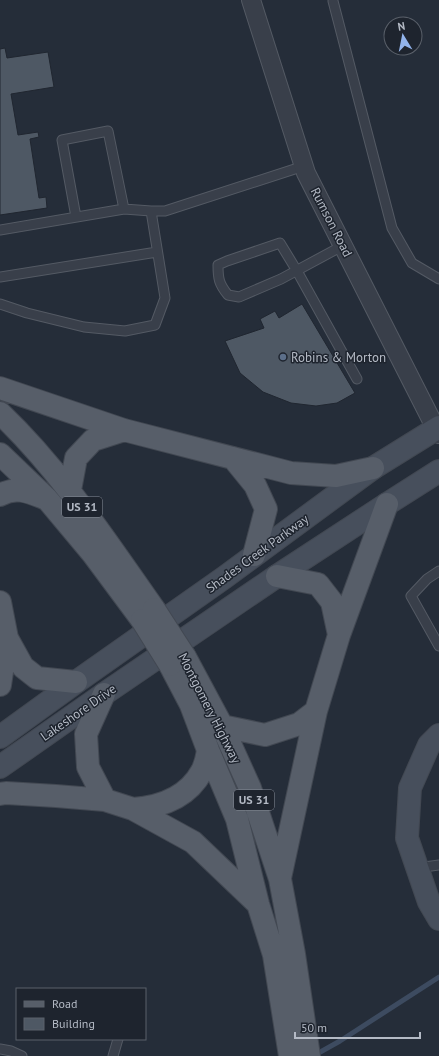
<svg xmlns="http://www.w3.org/2000/svg" width="439" height="1056" font-family="'PT Sans',sans-serif">
<style>
.lines{fill:none;stroke-linecap:round;stroke-linejoin:round}
.stream{stroke:#3d4b60;stroke-width:5}
.building{fill:#4e5864;stroke:#202630}
.lane-casing{stroke:#545a64;stroke-width:11}
.street-casing{stroke:#545a64;stroke-width:20}
.secondary-casing{stroke:#424852;stroke-width:24}
.primary-casing{stroke:#424852;stroke-width:24}
.lane{stroke:#393f4a;stroke-width:9}
.street{stroke:#393f4a;stroke-width:18}
.secondary{stroke:#474f5c;stroke-width:22}
.primary{stroke:#575e69;stroke-width:22}
.primary-bridge-casing{stroke:#424852;stroke-width:24;stroke-linecap:butt}
.primary-bridge{stroke:#575e69;stroke-width:22}
.service-dot{fill:#5c6f8a;stroke:#1e242e;stroke-width:1.5}
.labels{text-anchor:middle;stroke-width:3;stroke-linejoin:round;paint-order:stroke}
.shield{fill:#1e242e;stroke:#878d98;stroke-width:1}
.shield-label{font-size:12px;font-weight:bold;fill:#b4bac5}
.street-label{font-size:13px;fill:#b4bac5;stroke:#1e242e}
.poi-label{font-size:13px;fill:#b4bac5;stroke:#1e242e;text-anchor:start}
</style>
<rect width="100%" height="100%" fill="#252d39"/>
<g class="lines">
<path class="stream" d="M315 1055 340 1041 439 977"/>
</g>
<path class="building" d="M5 48 7 58 48 52 54 87 11 94 18 135 38 132 39 137 30 139 39 198 46 197 47 208 0 215V49Z
M302 304 355 393 337 403 316 406 291 403 263 392 240 373 225 341 264 328 260 319 275 311 279 318Z"/>
<g class="lines">
<g class="lane-casing">
<path id="lane" d="M333 1 392 228 412 263 439 279
M76 217 62 140 108 131 124 209
M0 230 124 209 151 211H165L304 166
M344 245 281 279 239 297 228 295C219 284 218 279 218 265L227 261 280 243 297 271 357 379
M0 277 157 252
M0 304 27 313 84 327 125 331 155 325 165 298 151 211
M439 571 427 579 411 596 439 646
M417 868 439 865
M0 1049 11 1051 22 1056
M113 1056 118 1039"/>
</g>
<g class="street-casing">
<path id="street" d="M251 0 306 173 436 429 439 434"/>
</g>
<g class="secondary-casing">
<path id="secondary" d="M439 735 429 745 410 788 407 838 429 902 439 919
M0 737 76 682 225 577 373 468 439 427
M0 767 104 694 277 576 387 504 439 471"/>
</g>
<g class="primary-casing">
<path id="primary" d="M0 388 124 430 291 473 336 476 373 468
M0 413C60 470 106 541 154 609
M0 454 47 499 93 554 142 620
M233 458 255 485 266 509 254 555
M70 490 76 458 93 440 124 430
M0 495C16 486 29 492 44 498
M277 576 318 584 332 602 339 635
M0 602 7 638 0 685
M7 638 23 667 37 678 76 682
M185 657 222 726 250 788 280 879 294 954 309 1056
M170 665 191 705 208 750 237 819 258 904 274 955 290 1056
M104 694 86 734 88 767 105 800
M222 726 265 735 299 724 316 711
M0 794 6 793 56 796 105 800 133 809 193 842 258 904
M133 809C161 807 188 797 202 771 205 765 207 757 208 750
M280 878 316 711 339 635 387 504"/>
</g>
<use href="#lane" class="lane"/>
<use href="#street" class="street"/>
<use href="#secondary" class="secondary"/>
<use href="#primary" class="primary"/>
<g class="primary-bridge-casing">
<path id="primary-bridge" d="M154 609 185 657
M142 620 170 665"/>
</g>
<use href="#primary-bridge" class="primary-bridge"/>
</g>
<circle class="service-dot" cx="283" cy="357" r="4"/>
<g class="labels">
<g class="shield">
<rect x="62" y="497" width="40" height="20" rx="3"/>
<rect x="234" y="790" width="40" height="20" rx="3"/>
</g>
<g class="shield-label">
<text x="82" y="511">US 31</text>
<text x="254" y="804">US 31</text>
</g>
<g class="street-label">
<text transform="translate(332 222) rotate(63)" y="5">Rumson Road</text>
<text transform="translate(257 553) rotate(-36)" y="5">Shades Creek Parkway</text>
<text transform="translate(210 708) rotate(63)" y="5">Montgomery Highway</text>
<text transform="translate(78 712) rotate(-35)" y="5">Lakeshore Drive</text>
</g>
<g class="poi-label">
<text x="291" y="362">Robins &amp; Morton</text>
</g>
</g>
<rect x="16" y="988" width="130" height="52" fill="#1e242e" stroke="#5a606a"/>
<rect x="24" y="1001" width="20" height="6" fill="#575e69" stroke="#5a606a"/>
<text x="52" y="1008" font-size="12" fill="#b4bac5">Road</text>
<rect x="24" y="1018" width="20" height="12" fill="#4e5864" stroke="#5a606a"/>
<text x="52" y="1028" font-size="12" fill="#b4bac5">Building</text>
<g transform="translate(403 36) rotate(350)"><circle r="19" fill="#1e242e" stroke="#5a606a"/>
<path d="M0-3L7 15L0 10L-7 15Z" fill="#92b4ec"/>
<text y="-6" font-size="11" font-weight="bold" text-anchor="middle" fill="#b4bac5">N</text>
</g>
<path d="M295 1032v6h125v-6" fill="none" stroke="#b4bac5" stroke-width="2"/>
<text x="301" y="1032" font-size="12" fill="#b4bac5" stroke="#1e242e" stroke-width="3" paint-order="stroke">50 m</text>
</svg>
